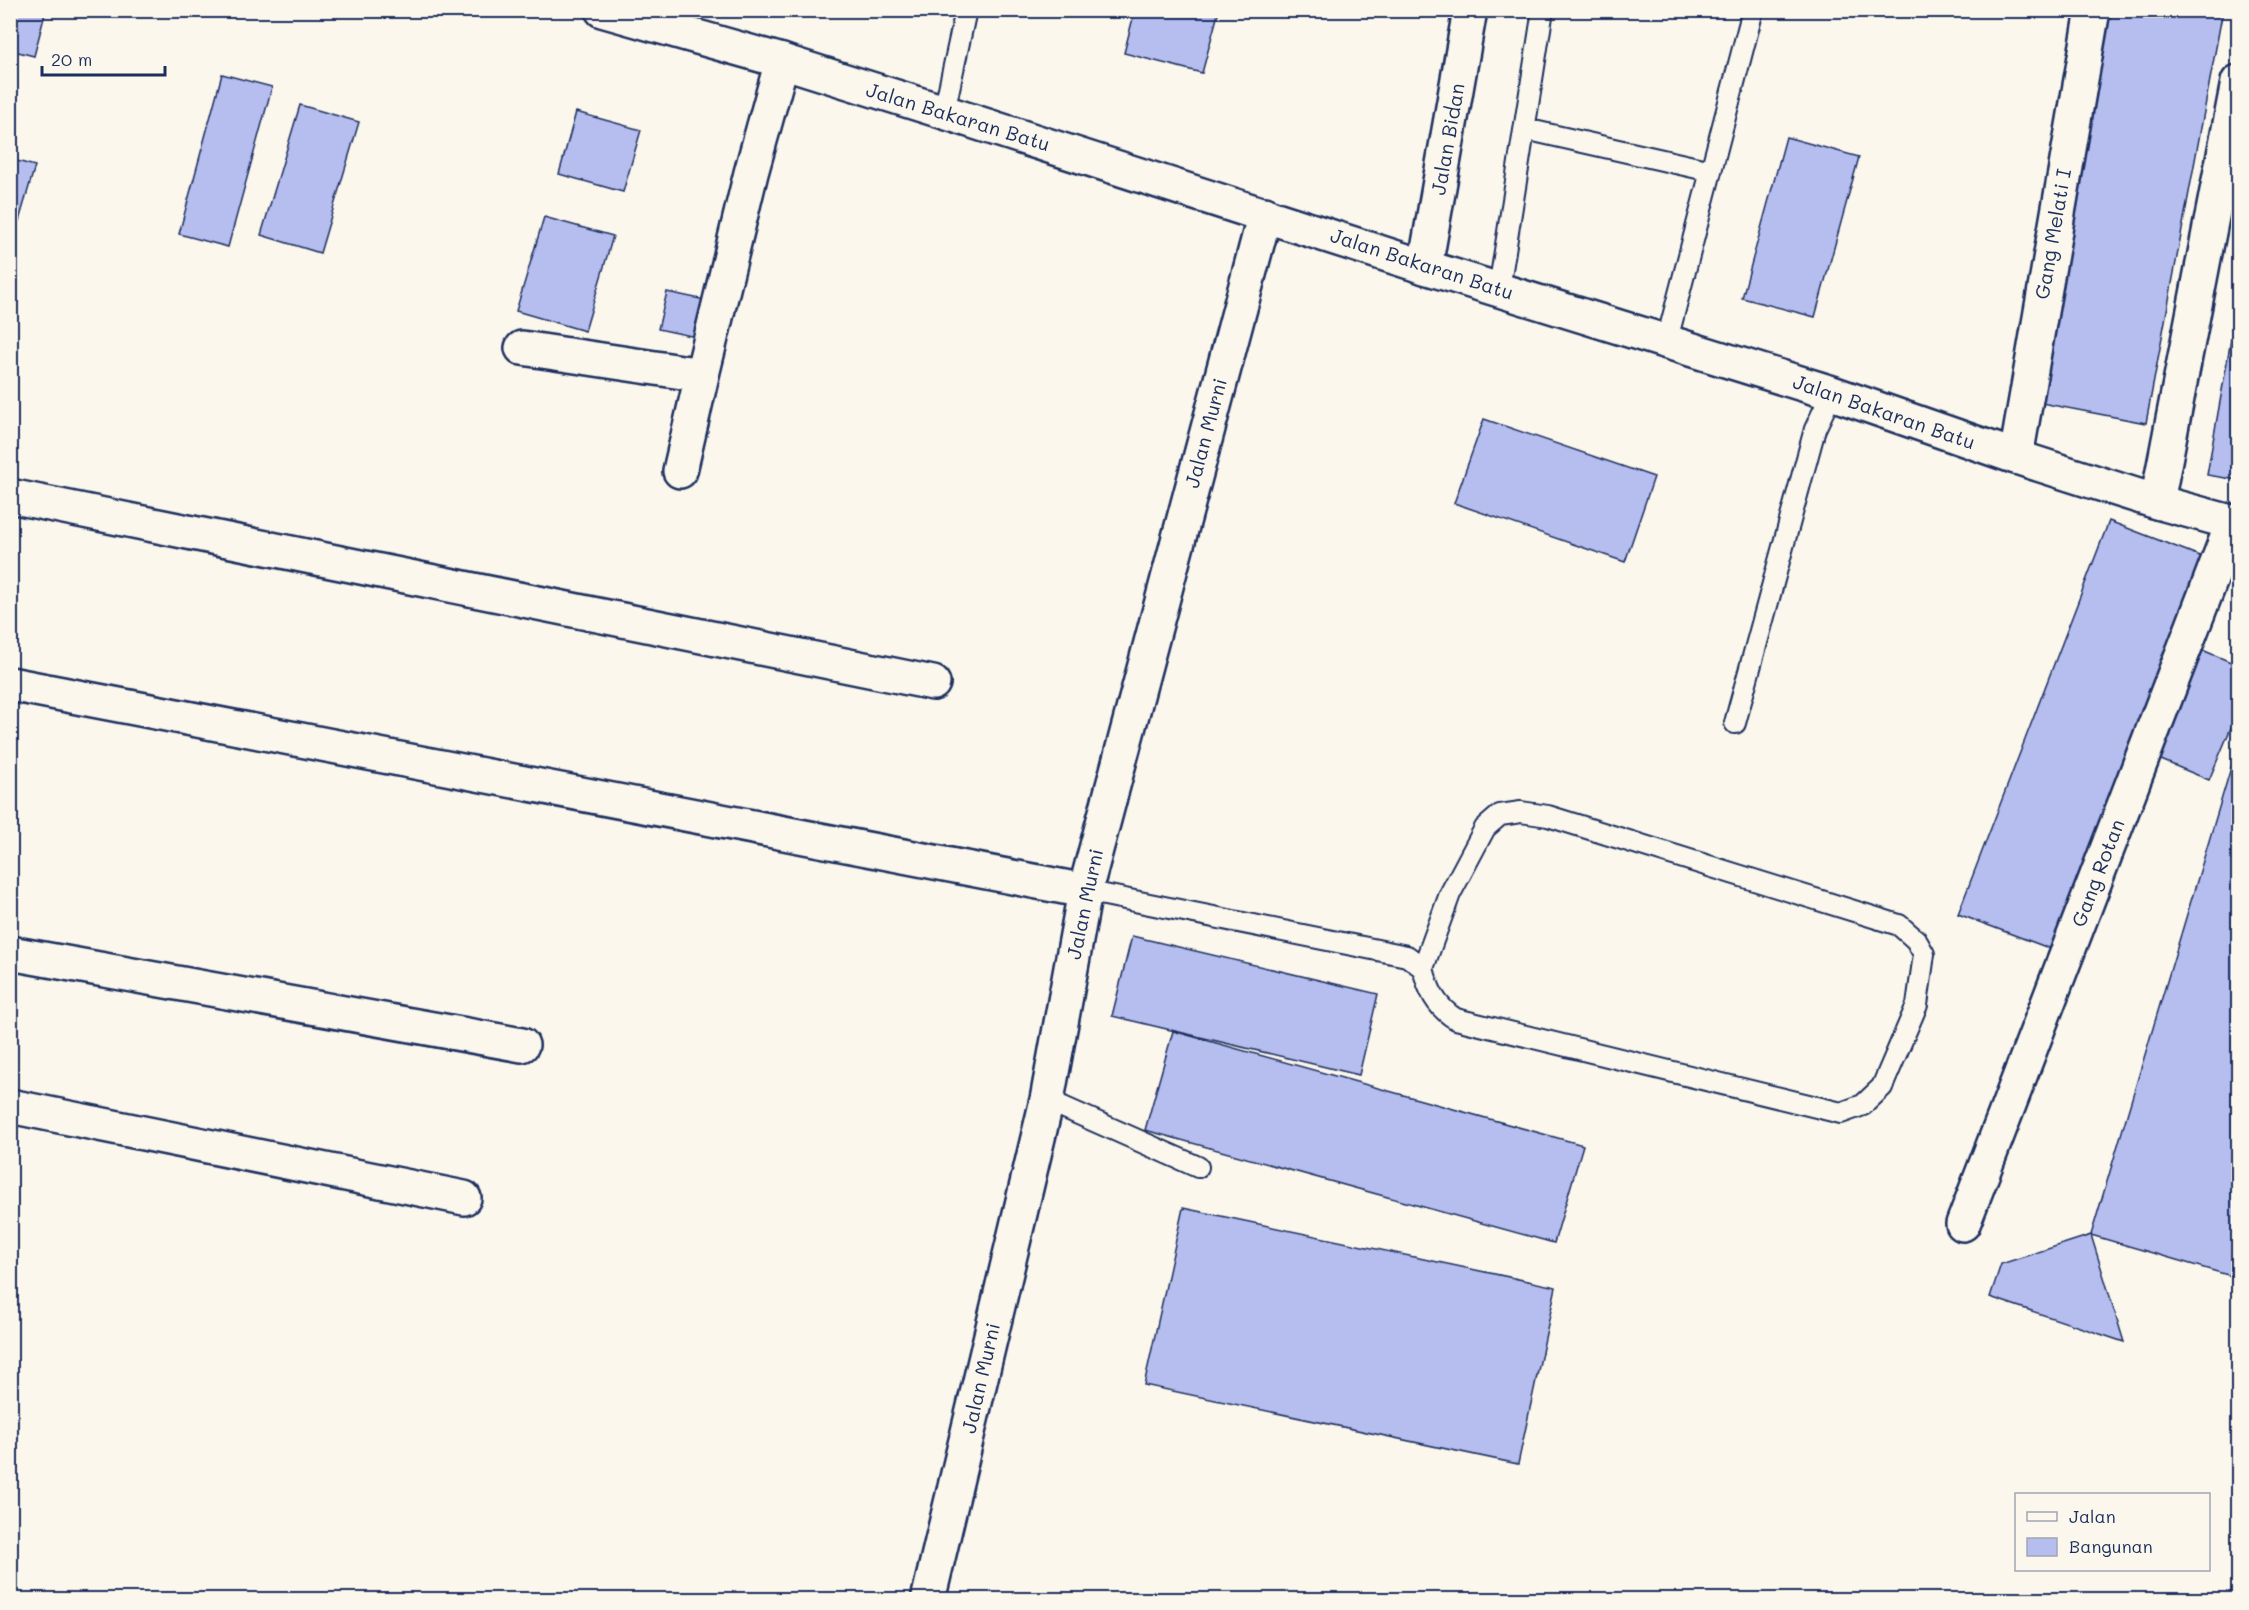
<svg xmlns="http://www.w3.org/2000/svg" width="2249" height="1610" font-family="Mali,sans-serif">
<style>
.building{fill:#b6bdef;stroke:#1b2f5e;stroke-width:1.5}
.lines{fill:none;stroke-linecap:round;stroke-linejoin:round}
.lane-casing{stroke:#1b2f5e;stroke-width:24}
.street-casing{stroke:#1b2f5e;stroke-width:38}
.highway-casing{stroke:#1b2f5e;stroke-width:38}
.lane{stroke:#fbf7ec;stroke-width:20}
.street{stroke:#fbf7ec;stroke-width:33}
.highway{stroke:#fbf7ec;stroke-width:33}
.labels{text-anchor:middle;stroke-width:5;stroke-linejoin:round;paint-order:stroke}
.street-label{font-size:20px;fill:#1b2f5e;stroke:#fbf7ec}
</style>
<rect width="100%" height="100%" fill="#fbf7ec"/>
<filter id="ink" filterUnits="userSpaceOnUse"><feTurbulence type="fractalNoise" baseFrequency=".0167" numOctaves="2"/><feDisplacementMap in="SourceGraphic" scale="12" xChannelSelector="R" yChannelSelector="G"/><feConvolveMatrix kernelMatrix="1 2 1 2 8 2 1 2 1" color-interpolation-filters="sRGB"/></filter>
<g filter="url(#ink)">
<path class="building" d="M10 10H46L34 56 10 50Z
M1135 10H1219L1202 73 1124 53Z
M2109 10H2223L2146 423 2036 402Z
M222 74 272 87 228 247 179 234Z
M300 105 359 122 320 253 261 235Z
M576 112 641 130 623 192 559 174Z
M1786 137 1859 157 1815 317 1742 298Z
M10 159 35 166 16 231 10 229Z
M2238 209V238H2234Z
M544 217 613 236 585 331 516 311Z
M667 292 710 301 701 338 658 329Z
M2238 300V480L2207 475Z
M1484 419 1654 477 1625 562 1454 503Z
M2109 521 2205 558 2054 950 1958 914Z
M2200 649 2238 665V711L2209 780 2154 757Z
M2238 744V1278L2091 1235Z
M1132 936 1378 994 1359 1075 1112 1016Z
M1173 1031 1583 1145 1554 1243 1145 1130Z
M1183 1208 1556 1287 1518 1464 1144 1385Z
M2091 1235 2124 1342 1990 1297 2001 1264Z"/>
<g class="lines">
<g class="lane-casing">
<path id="lane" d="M944 112 966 10
M1525 129 1711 171
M1499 289 1543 10
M1667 340 1753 10
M1735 723 1815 429 1832 393
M1085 891 1407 956 1423 968C1428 989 1436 1007 1456 1019L1841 1113 1863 1105 1882 1087 1917 1005 1924 954 1916 940 1899 925 1548 816 1521 812 1500 815 1485 828 1450 894 1423 968
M1047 1100 1198 1167"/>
</g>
<g class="street-casing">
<path id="street" d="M1425 267 1470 10
M522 348 702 375 751 173 782 61
M2016 457 2093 10
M680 471 702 375
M10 496 933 683
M2157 502 2238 82
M10 684 1085 891
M10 953 522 1045
M10 1106 464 1198
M1963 1224 2233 522
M928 1600 1047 1100 1085 891 1265 214"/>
</g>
<g class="highway-casing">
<path id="highway" d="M602 10 782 61 944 112 1425 267 1832 393 2016 457 2157 502 2238 524"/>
</g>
<use href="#lane" class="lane"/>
<use href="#street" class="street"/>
<use href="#highway" class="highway"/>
</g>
</g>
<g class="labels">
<g class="street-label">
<text transform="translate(958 117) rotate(17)" y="7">Jalan Bakaran Batu</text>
<text transform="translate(1448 139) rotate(-80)" y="7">Jalan Bidan</text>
<text transform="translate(2053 234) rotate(-80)" y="7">Gang Melati I</text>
<text transform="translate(1422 264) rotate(18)" y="7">Jalan Bakaran Batu</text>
<text transform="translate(1884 412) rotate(19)" y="7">Jalan Bakaran Batu</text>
<text transform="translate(1206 433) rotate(-75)" y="7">Jalan Murni</text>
<text transform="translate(2098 873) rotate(-69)" y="7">Gang Rotan</text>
<text transform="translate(1085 904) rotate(-78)" y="7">Jalan Murni</text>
<text transform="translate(981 1378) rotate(-77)" y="7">Jalan Murni</text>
</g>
</g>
<rect width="2249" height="1610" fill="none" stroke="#fbf7ec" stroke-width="36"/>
<rect x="18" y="18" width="2213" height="1574" fill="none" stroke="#1b2f5e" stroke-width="2" filter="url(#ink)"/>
<rect x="2015" y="1493" width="195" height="78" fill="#fbf7ec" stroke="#a1a7b3" stroke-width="1.5"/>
<rect x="2027" y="1512" width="30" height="9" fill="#fbf7ec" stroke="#a1a7b3" stroke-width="1.5"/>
<text x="2069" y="1523" font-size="18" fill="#1b2f5e">Jalan</text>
<rect x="2027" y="1538" width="30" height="18" fill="#b6bdef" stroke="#a1a7b3" stroke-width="1.5"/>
<text x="2069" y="1553" font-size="18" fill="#1b2f5e">Bangunan</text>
<path d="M42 66v9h123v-9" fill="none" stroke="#1b2f5e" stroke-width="3"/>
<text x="51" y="66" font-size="18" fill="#1b2f5e" stroke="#fbf7ec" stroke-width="4.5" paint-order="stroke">20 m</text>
</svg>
